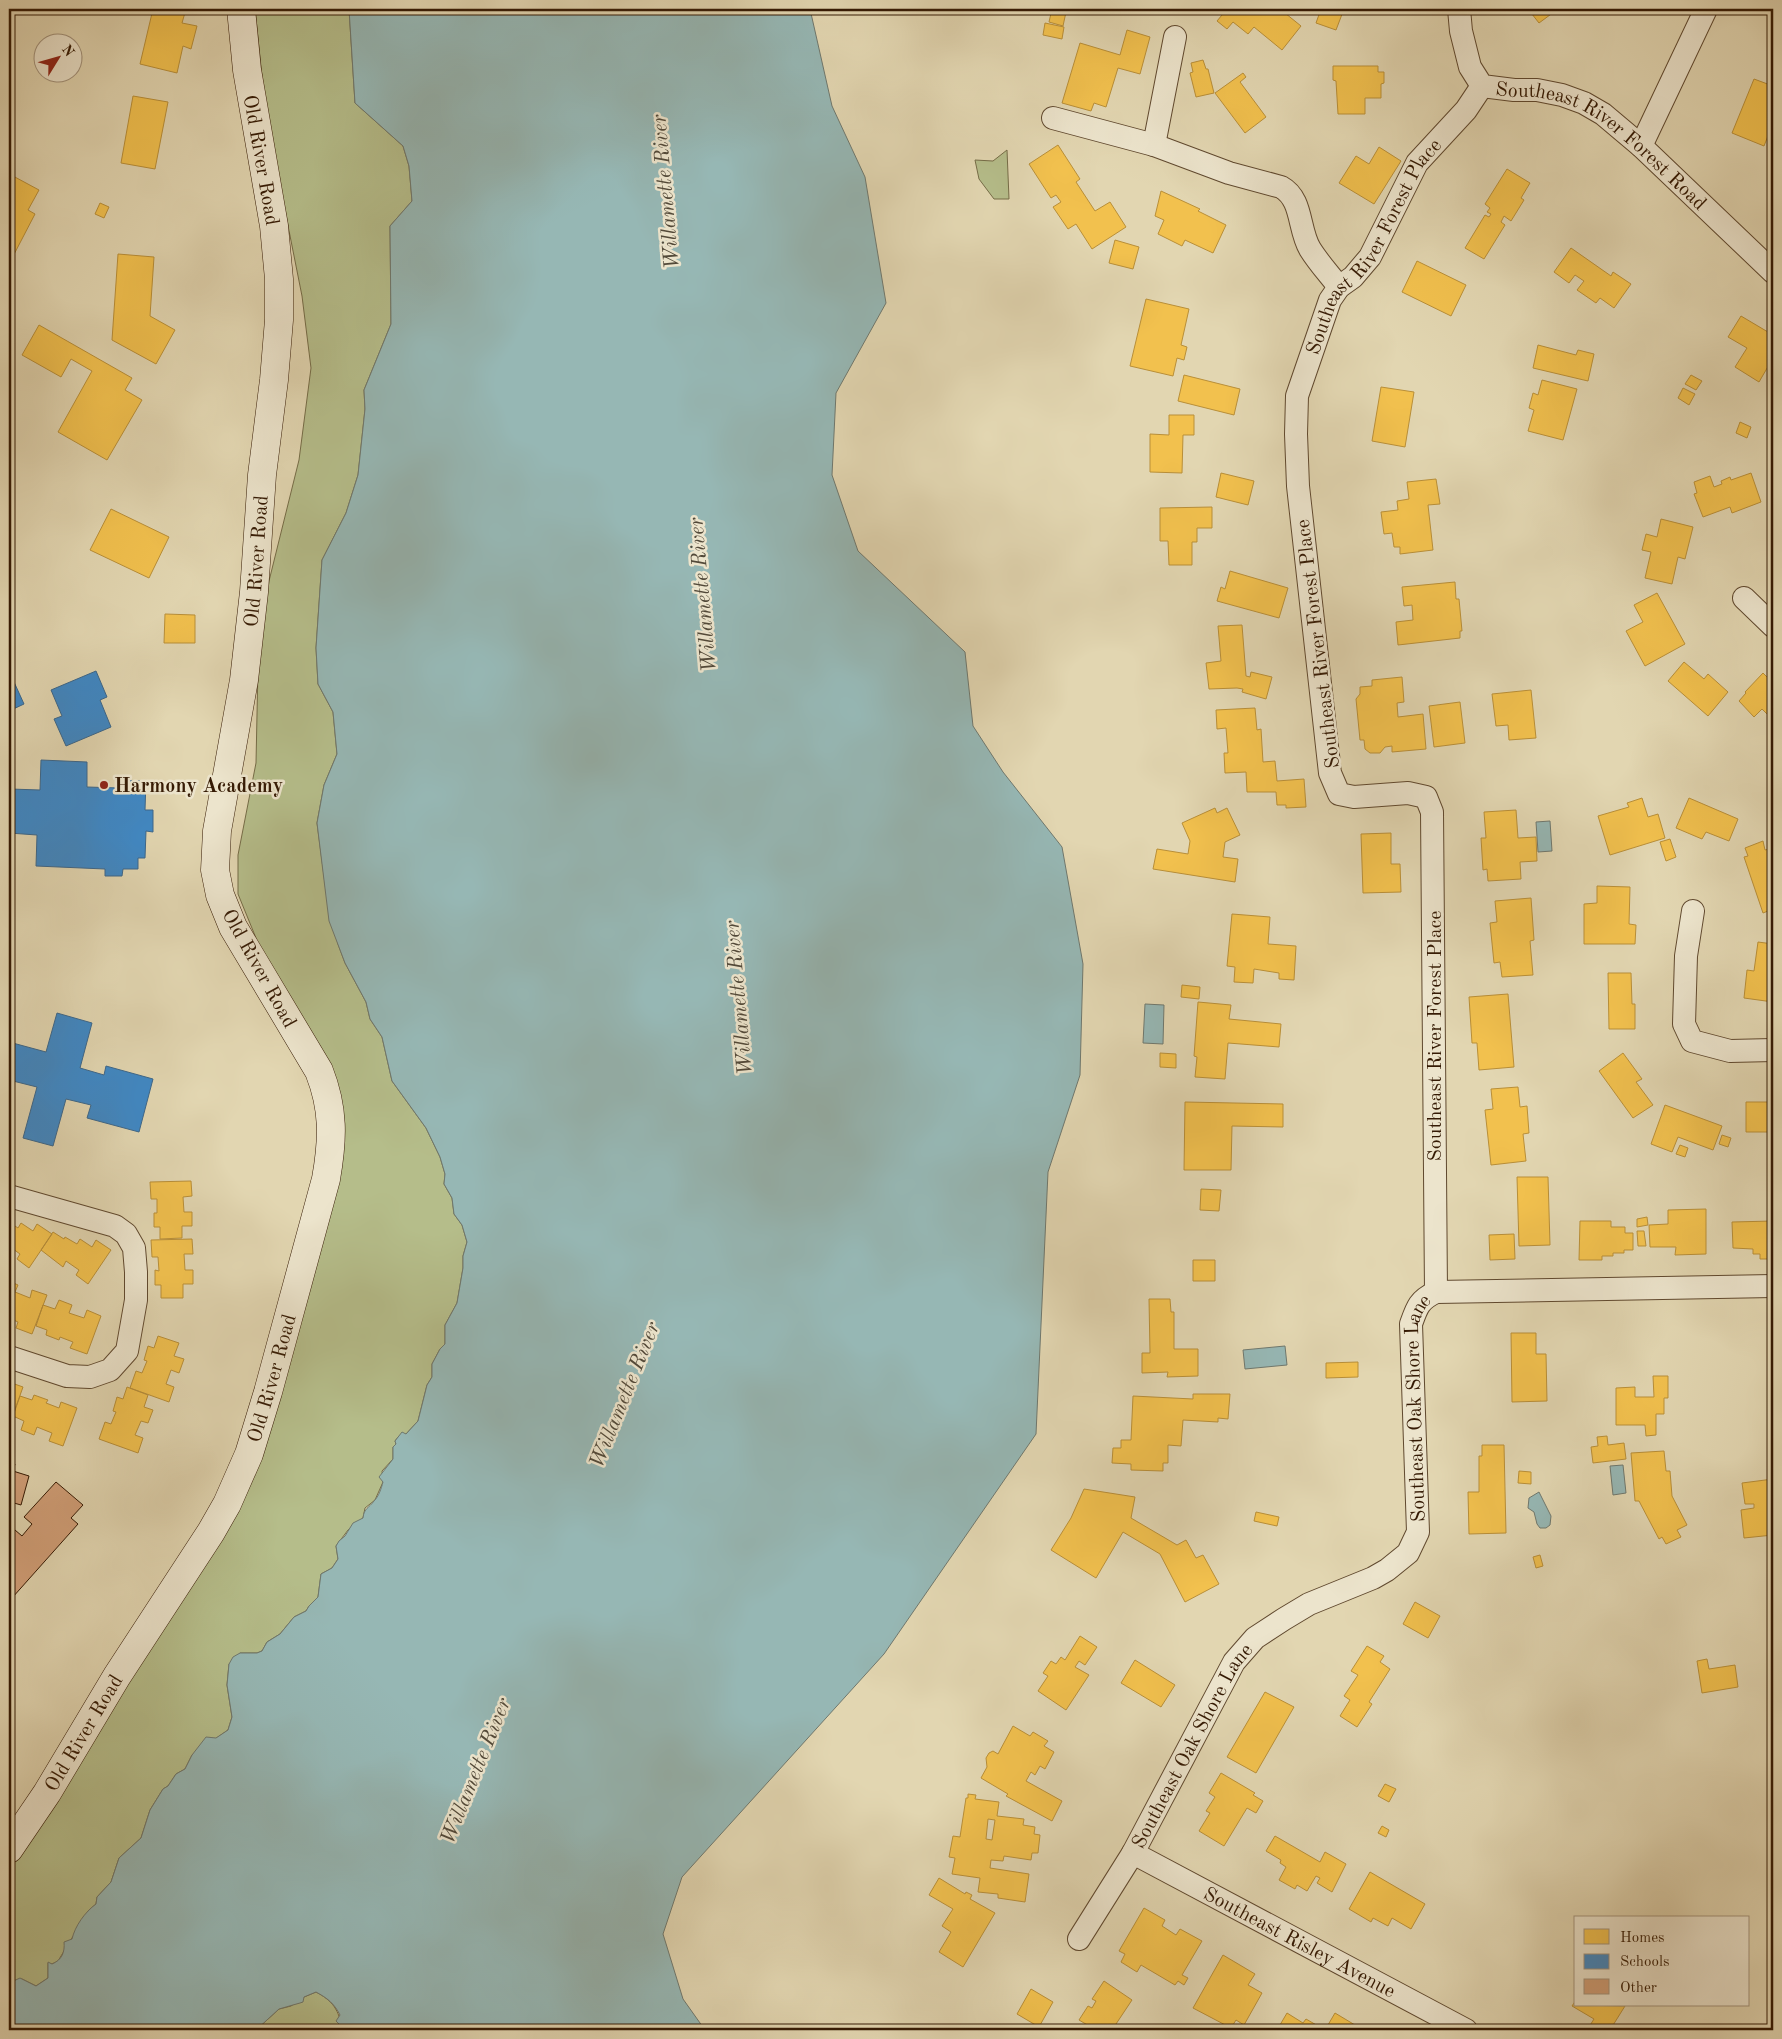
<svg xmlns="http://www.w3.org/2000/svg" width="1782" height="2039" font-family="'Old Standard TT',serif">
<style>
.green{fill:#b5bd8a;stroke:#756c47}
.water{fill:#96b7b4;stroke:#6f786e}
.homes{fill:#f2c14e;stroke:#b98f38;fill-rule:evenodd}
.schools{fill:#3f88c5;stroke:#3c678b}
.building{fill:#d19f78;stroke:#351a04}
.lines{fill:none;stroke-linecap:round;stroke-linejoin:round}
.street-casing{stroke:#60492f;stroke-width:24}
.secondary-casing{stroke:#351a04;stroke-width:29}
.street{stroke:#ece4cc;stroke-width:22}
.secondary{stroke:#ece4cc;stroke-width:28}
.poi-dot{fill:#8f2418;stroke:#ece4cc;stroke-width:2}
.labels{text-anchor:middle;stroke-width:5;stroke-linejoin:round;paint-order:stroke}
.street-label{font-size:20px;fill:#351a04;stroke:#ece4cc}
.poi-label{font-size:20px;font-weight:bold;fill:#351a04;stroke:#ece4cc;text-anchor:start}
.water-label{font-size:21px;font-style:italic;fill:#524939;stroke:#ece4cc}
</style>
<rect width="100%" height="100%" fill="#e2d6b1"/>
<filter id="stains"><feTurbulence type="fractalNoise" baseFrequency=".004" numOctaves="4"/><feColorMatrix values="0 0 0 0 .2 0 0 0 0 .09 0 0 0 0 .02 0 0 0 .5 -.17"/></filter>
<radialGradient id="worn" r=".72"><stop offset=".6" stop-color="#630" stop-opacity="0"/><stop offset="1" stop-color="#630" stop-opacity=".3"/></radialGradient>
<path class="green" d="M255 9H349L355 103 403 146 409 166 412 201 390 226 391 324 364 390 365 409 358 475 346 513 322 560 316 648 318 684 333 712 337 754 324 785 317 823 326 891 338 944 345 963 366 1002 370 1019 382 1037 392 1081 426 1128 440 1157 445 1174 444 1184 452 1198 454 1214 462 1225 467 1242 463 1256V1268L457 1303 445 1325V1344L440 1349 432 1364V1377L427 1385 418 1421 406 1434 398 1437 395 1441 396 1444 393 1447V1459L382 1471 383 1482 375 1500 365 1508 363 1518 348 1530 336 1546 338 1559 332 1568 321 1574 318 1597 309 1606 306 1611 294 1617 280 1634 267 1642 262 1651 257 1653H240L229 1664 227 1685 232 1717 228 1730 192 1755 185 1769 176 1774 168 1786 163 1789 150 1810 141 1838 119 1858 111 1882 97 1897 96 1904 89 1910 58 1961 52 1964 48 1963V1978L36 1986 22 1979 9 1983V1860L237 1498 342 1148 238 894V855L256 763 258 667 269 581 299 460 311 368 302 296 266 115Z
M1007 150 1009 199H994L979 179 975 160 993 161Z
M316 1992C333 2001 339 2010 342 2029L345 2030H256L279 2009 291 2006 304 1997Z"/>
<path class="water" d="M349 9H810L832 106 865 177 886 303 836 393 832 475 858 551 965 652 973 726 1003 772 1062 847 1083 964 1080 1075 1048 1172 1036 1434 884 1654 682 1877 663 1934 683 1999 705 2030H345L336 2021 340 2015C334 2003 327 1998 316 1992L304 1997 303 2002 300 2003 279 2009 256 2030H9V1983L20 1978 36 1986 48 1978V1962L52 1964C62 1960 65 1952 64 1942L72 1939C75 1926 85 1912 96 1904L97 1897 111 1882 119 1858 141 1838 150 1810 163 1789 168 1786 176 1774 185 1769 192 1755 206 1737 216 1738 228 1730 232 1717 227 1685 229 1664 233 1657 240 1653H257L262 1651 267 1642 280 1634 294 1617 306 1611 309 1606 318 1597 321 1574 332 1568 338 1559 336 1546 339 1541 345 1536 353 1523 363 1518C364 1508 369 1508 374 1501 379 1496 381 1489 383 1482L379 1477 393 1459V1447L396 1444 395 1441 402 1432 406 1434 418 1421 427 1385 432 1377V1364L440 1349 445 1344V1325L457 1303 463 1268V1256L467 1242 462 1225 454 1214 452 1198 444 1184 445 1174 440 1157 426 1128 392 1081 382 1037 370 1019 366 1002 345 963 329 921 317 823 324 785 337 754 333 712 318 684 316 648 322 560 346 513 358 475 365 409 364 390 391 324 390 226 412 201 409 166 403 146 355 103Z
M1550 821 1552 851 1538 852 1536 822Z
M1145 1004 1164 1005 1163 1044 1143 1043Z
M1285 1346 1287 1365 1245 1369 1243 1350Z
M1623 1465 1626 1493 1613 1495 1610 1466Z
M1539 1492 1551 1516 1550 1525 1546 1528H1540L1537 1524 1534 1512 1528 1508 1529 1498Z"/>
<path class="homes" d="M153 9H186L182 23 197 26 191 49 183 46 177 73 140 64Z
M1052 9 1066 12 1063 26 1049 22Z
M1108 9H1134L1109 14Z
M1227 9H1280L1301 26 1282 50 1254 27 1248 34 1233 22 1227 29 1217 21Z
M1321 9H1344L1336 30 1316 23Z
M1528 9H1558L1539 23Z
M1045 23 1064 27 1062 39 1043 35Z
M1127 30 1150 37 1140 74 1118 68 1106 107 1094 103 1091 111 1062 103 1080 43 1120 55Z
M1203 60 1206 69H1208L1214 93 1196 97 1190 73 1193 72 1191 63Z
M1333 66H1378V72H1384V83L1381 84V98H1365V114H1338L1336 81 1333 80Z
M1243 73 1246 77 1240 82 1266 117 1245 133 1215 93Z
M1754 79 1773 86V123L1764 146 1732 133Z
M133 96 168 102 155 169 121 163Z
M1058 145 1080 179 1076 182 1095 211 1110 202 1126 227 1092 249 1076 224 1068 229 1053 207 1061 202 1056 195 1051 198 1029 164Z
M1379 147 1401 161 1374 204 1339 183 1356 156 1369 164Z
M1507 169 1530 183 1521 198 1524 200 1511 221 1504 216 1501 222 1505 225 1484 259 1465 248 1485 215 1489 217 1491 214 1487 212 1490 208 1485 204Z
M13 176 39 190 28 210 35 214 9 264V184Z
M1161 191 1200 209 1198 211 1226 225 1213 253 1185 240 1182 246 1158 234 1164 220 1155 216Z
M100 203 109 207 104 218 95 214Z
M1115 240 1139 247 1133 269 1109 263Z
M1571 248 1611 276 1613 272 1631 284 1614 308 1600 298 1596 303 1577 290 1584 281 1575 275 1569 283 1554 272Z
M118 254 154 257 150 316 175 330 156 364 112 340Z
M1417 261 1466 285 1451 316 1402 292Z
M1146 299 1189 309 1181 345 1187 347 1184 360 1177 358 1173 376 1130 366Z
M1741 316 1773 335V358L1759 382 1735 367 1747 348 1728 337Z
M39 325 132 378 125 390 142 400 107 460 58 432 92 371 71 359 61 377 22 355Z
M1538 345 1576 355 1578 350 1594 354 1588 381 1533 368Z
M1184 375 1240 389 1234 415 1178 401Z
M1691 375 1702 381 1696 390 1685 384Z
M1542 380 1577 389 1563 440 1528 431 1534 410 1529 408 1533 393 1538 395Z
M1381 387 1414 392 1405 447 1372 441Z
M1683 388 1695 394 1689 405 1678 398Z
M1169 415H1194V435H1183L1182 473 1150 472V434L1169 435Z
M1740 422 1751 427 1747 438 1736 433Z
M1221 473 1254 481 1248 505 1216 497Z
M1751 473 1761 502 1732 513 1730 507 1703 517 1694 494 1697 493 1694 482 1710 476 1714 487 1722 484 1721 481 1730 477 1731 480Z
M1436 479 1440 504 1428 505 1433 550 1400 554V547H1394L1392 533 1384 534 1381 512 1398 510 1397 501 1409 499 1407 482Z
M1212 507V528H1197V542H1192V565H1169L1168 541H1160V508Z
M111 509 169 537 149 578 90 550Z
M1661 519 1693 527 1685 559 1678 557 1672 584 1645 578 1651 552 1642 550 1646 534 1657 537Z
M1230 571 1288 588 1279 618 1217 601 1221 587 1225 589Z
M1455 582 1456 599H1459L1462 631H1460V638L1398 645 1396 622 1413 620 1412 605 1404 606 1402 587Z
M1657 593 1685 644 1645 666 1626 631 1643 622 1634 605Z
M165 614 195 615V643H164Z
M1242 625 1246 676 1250 677 1251 672 1272 677 1266 699 1242 692 1243 689 1237 688 1209 689 1206 663 1221 661 1218 626Z
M1684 662 1704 679 1708 674 1728 692 1708 716 1668 681Z
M1763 673 1773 683V720L1762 709 1754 717 1739 701 1746 693 1745 692Z
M1402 677 1404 702 1397 703 1398 717 1423 714 1426 749 1392 752V746L1385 747 1380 753H1370L1365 749 1364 740H1360L1356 699 1360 694V687L1372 686V680Z
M1531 690 1536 738 1509 740 1508 725 1496 726 1492 694Z
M1460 702 1465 743 1434 747 1429 706Z
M1255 708 1257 730 1261 729 1263 762 1275 761 1277 781 1304 779 1306 807 1286 808V805H1277L1276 792H1247L1246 772 1225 773 1224 753H1228L1226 728 1217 729 1216 710Z
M1642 798 1648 817 1658 814 1665 838 1610 855 1598 816 1629 807 1627 803Z
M1689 798 1738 819 1729 841 1706 832 1702 839 1676 828Z
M1215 808 1217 813 1227 808 1240 835 1225 842 1223 857 1238 859 1235 882 1153 869 1157 849 1188 854 1190 841 1182 823Z
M1516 810 1518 838 1536 837 1537 861 1520 862 1521 879 1488 881 1487 869 1483 870 1481 838H1486L1484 812Z
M1391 833V864H1400L1401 892 1363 893 1361 834Z
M1670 839 1676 857 1666 861 1660 842Z
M1763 841 1765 850 1769 849 1773 862V909L1763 913 1744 857 1748 856 1745 848Z
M1597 886 1630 887 1629 924 1636 925 1635 944H1584V904L1597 903Z
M1531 898 1534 940 1530 941 1533 975 1502 977 1500 962 1494 963 1490 923 1497 922 1495 901Z
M1232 914 1270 917 1268 944 1296 946 1294 980 1279 979V973L1254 969 1253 983 1234 982 1235 967 1227 966Z
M1758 942 1773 944V1002L1744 998 1747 970 1754 971Z
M1608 973H1631L1632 1004H1635V1029H1609Z
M1182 985 1200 987 1199 999 1181 997Z
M1508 994 1514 1067 1479 1070 1477 1043H1472L1469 997Z
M1198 1002 1231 1005 1229 1019 1281 1024 1279 1047 1228 1043 1225 1079 1195 1077 1197 1057 1194 1056Z
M1160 1053 1176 1054V1068L1160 1067Z
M1623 1053 1642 1079 1636 1082 1653 1105 1633 1118 1599 1071Z
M1518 1087 1520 1107 1527 1106 1529 1133 1523 1134 1526 1161 1491 1165 1485 1110 1493 1109 1491 1089Z
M1185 1102 1283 1104V1127L1232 1126 1231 1170H1184Z
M1746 1102H1773V1132H1746Z
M1665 1105 1722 1126 1713 1150 1678 1137 1672 1152 1651 1144Z
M1722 1135 1731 1138 1728 1147 1719 1144Z
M1680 1145 1688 1148 1685 1157 1676 1154Z
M1517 1177H1548L1550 1245 1519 1246Z
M191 1181 192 1196 183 1197 184 1212H192V1226H182V1238L160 1239V1227H154V1213H157V1199H151L150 1182Z
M1201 1189 1221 1190 1219 1211 1200 1210Z
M1706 1209V1254L1675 1255 1676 1247H1650L1649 1225 1668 1224V1210Z
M1647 1217 1648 1225 1637 1227V1219Z
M1580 1221H1611V1227H1625V1233H1633V1250H1624V1253H1613V1256H1602V1260H1579Z
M1773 1221V1259H1760V1254H1753V1249L1733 1248 1732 1222Z
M9 1222 18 1228 21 1223 33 1231 37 1224 52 1234 29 1268 17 1259 20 1254 9 1246Z
M1637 1231H1644L1646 1246H1638Z
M53 1232 64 1239 65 1237 77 1244 80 1239 92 1247 96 1240 111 1250 88 1284 76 1275 79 1270 66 1261 63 1267 41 1250Z
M1514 1234 1515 1259 1490 1260 1489 1235Z
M192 1239 193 1254H184L185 1270H193V1284H183V1298H161V1285H155V1270L159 1271 158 1257H152L151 1240Z
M1193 1260H1215V1281H1193Z
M9 1281 18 1285 15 1292 30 1298 32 1290 47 1295 32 1334 16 1328 18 1322 9 1318Z
M1149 1299H1170L1171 1312H1174V1349H1198V1376L1167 1377 1168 1372 1142 1373V1353H1150Z
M59 1300 72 1305 69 1313 84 1318 87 1310 101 1316 87 1354 70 1348 73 1342 60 1337 59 1340 46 1335 47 1330 36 1326 43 1305 55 1309Z
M1511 1333H1536V1354H1546L1547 1401 1512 1402Z
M158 1336 179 1343 174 1356 184 1359 179 1373 171 1370 166 1384 174 1387 169 1402 130 1388 136 1371 142 1373 147 1361 144 1360 148 1346 154 1348Z
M1358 1362V1377L1326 1378V1363Z
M1653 1376H1668V1398H1664V1414H1656V1435L1646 1436 1645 1425H1616V1388L1635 1387V1397H1654Z
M9 1382 23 1387 9 1426Z
M127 1387 148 1395 144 1407 153 1410 148 1423 141 1421 135 1435 143 1438 138 1453 99 1439 105 1422 111 1424 116 1412 113 1411 117 1397 123 1399Z
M1193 1394H1230L1228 1419 1218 1418V1422L1183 1420 1181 1446 1168 1445V1463H1163V1471L1131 1470V1464L1112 1463 1113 1448H1121V1440H1131L1133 1396 1193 1399Z
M34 1395 48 1400 46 1403 59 1408 61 1402 77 1408 63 1446 49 1441 52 1433 37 1427 34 1435 21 1430 24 1421 13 1416 20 1396 32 1400Z
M1770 1403H1773V1418H1771Z
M1607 1436 1608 1445 1624 1443 1626 1459 1593 1463 1591 1447 1598 1446 1597 1437Z
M1482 1445H1504L1506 1533 1469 1534 1468 1492H1479V1456H1482Z
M1664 1451 1666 1471H1670L1672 1496 1687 1525 1677 1530 1681 1537 1666 1544 1662 1537 1659 1539 1639 1501H1635L1631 1453Z
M1519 1471 1531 1472V1484L1518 1483Z
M1773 1479V1535L1744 1538 1741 1510 1754 1508V1504H1745L1742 1483Z
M1084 1489 1135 1497 1131 1518 1177 1545 1186 1540 1196 1558 1203 1555 1219 1584 1185 1602 1160 1554 1123 1532 1096 1578 1051 1550 1071 1518Z
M1256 1512 1279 1517 1277 1526 1254 1521Z
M1540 1555 1543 1566 1536 1568 1533 1557Z
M1415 1602 1440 1616 1428 1638 1403 1624Z
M1080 1636 1097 1647 1085 1665 1079 1661 1075 1667 1089 1675 1066 1710 1038 1691 1048 1676 1043 1673 1051 1661 1056 1664 1061 1657 1065 1660Z
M1367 1646 1384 1656 1380 1662 1390 1669 1369 1702 1372 1704 1357 1727 1340 1716 1350 1700 1344 1696 1358 1675 1351 1671Z
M1707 1659 1709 1669 1735 1665 1738 1687 1702 1693 1697 1661Z
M1135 1660 1175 1685 1161 1707 1121 1683Z
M1265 1692 1294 1707 1256 1773 1227 1757Z
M1013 1726 1030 1736 1033 1732 1048 1741 1044 1746 1054 1752 1045 1769 1040 1766 1035 1775 1031 1772 1026 1781 1062 1801 1052 1821 1006 1796 1008 1794 981 1778 987 1767 986 1758 989 1753 993 1751 998 1754Z
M1221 1773 1255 1793 1253 1795 1263 1801 1256 1813 1247 1808 1224 1846 1199 1831 1210 1813 1206 1811 1215 1797 1209 1793Z
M1385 1784 1396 1789 1389 1802 1378 1796Z
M968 1794 976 1795 975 1799 999 1802 997 1816 1024 1819 1023 1825 1035 1827 1034 1834 1040 1835 1038 1853H1032L1031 1860 1004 1856 1003 1861 991 1860 990 1868 1029 1874 1025 1902 998 1898V1894L978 1892 980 1878 952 1874 955 1858 949 1857 953 1836 960 1837 966 1798H968ZM988 1819 995 1820 992 1840 986 1839Z
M1382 1826 1389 1830 1386 1837 1378 1833Z
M1275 1836 1320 1862 1325 1852 1346 1864 1332 1892 1317 1883 1320 1878 1316 1876 1307 1891 1297 1885 1295 1889 1279 1880 1286 1867 1280 1863 1281 1860 1266 1851Z
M1370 1872 1425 1904 1411 1929 1392 1918 1388 1926 1373 1918 1371 1922 1349 1909Z
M939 1878 965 1894 966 1892 972 1895 970 1899 995 1913 963 1967 939 1952 951 1932 942 1926 953 1909 929 1895Z
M1144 1908 1165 1920 1162 1926 1176 1935 1180 1929 1202 1941 1182 1975 1188 1978 1184 1985 1178 1981 1175 1985 1141 1965 1137 1972 1121 1962 1125 1954 1119 1951Z
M1223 1955 1255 1974 1248 1985 1262 1993 1244 2025 1236 2020 1231 2028 1193 2008Z
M1104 1981 1132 2000 1112 2030H1096L1079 2020 1088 2006 1092 2008 1096 2001 1092 1999Z
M1031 1989 1053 2002 1039 2027 1017 2014Z
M1576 2000V2005L1625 2006 1610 2030H1587L1594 2019 1572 2006Z
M1287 2013 1303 2023 1306 2019 1325 2030 1335 2013 1360 2028 1359 2030H1277Z"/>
<path class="schools" d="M9 671 24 704 9 711Z
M96 671 107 697 100 700 111 727 66 746 54 719 62 716 51 690Z
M41 760 87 762V787L120 788 121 780 146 781 145 810H153V832L146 831 145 858H138V869H123L122 876H105V869L36 866 37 835 9 833 10 789 40 790Z
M57 1013 92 1023 80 1068 104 1075 106 1066 153 1079 139 1132 87 1118 91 1105 66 1099 53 1146 23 1138 37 1087 9 1080V1042L46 1052Z"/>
<path class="building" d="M9 1462 15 1464 13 1471 29 1476 21 1505 14 1503 12 1513 9 1512Z
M56 1482 83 1505 71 1518 78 1524 12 1598 9 1595V1536L15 1530 22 1536 32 1524 24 1517Z"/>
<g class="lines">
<g class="street-casing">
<g id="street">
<path id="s1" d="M1459 9 1461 31 1470 67 1482 86 1514 90H1537L1562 95 1584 103 1603 114 1641 146 1773 272"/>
<path d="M1053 118 1154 145 1229 173 1281 187C1303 199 1298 229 1310 249 1318 262 1329 274 1339 287"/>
<path d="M1154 145 1175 37"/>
<path d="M1641 146 1706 9"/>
<path d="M1744 598 1773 626"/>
<path d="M1693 911 1686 956 1684 1024 1692 1041 1730 1051 1773 1050"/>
<path d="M9 1196 115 1226 126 1234 134 1248 136 1272V1300L127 1351 110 1370 90 1377 67 1376 9 1357"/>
<path id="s2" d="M1436 1292 1432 812 1426 797 1408 793 1354 797 1339 794 1330 773 1298 486 1296 434 1297 396 1330 300 1339 287 1353 277 1370 257 1417 163 1466 110 1482 86"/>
<path id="s3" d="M1133 1853 1466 2030"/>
<path id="s4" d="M1079 1939 1133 1853 1234 1662 1255 1638 1284 1619 1309 1604 1373 1578 1387 1570 1408 1553 1418 1532 1411 1324C1417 1307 1419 1300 1436 1292L1773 1286"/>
</g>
</g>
<g class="secondary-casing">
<g id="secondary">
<path id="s5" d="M9 1849 47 1793 117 1676 211 1532 227 1504 249 1454 268 1392 326 1179C333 1139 334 1109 319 1071L233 927 220 895 215 870 217 831 244 680 254 592 262 475 274 380 279 320V279L274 226 247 70 241 9"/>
</g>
</g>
<use href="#street" class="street"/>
<use href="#secondary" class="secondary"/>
</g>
<circle class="poi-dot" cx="104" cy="785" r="5"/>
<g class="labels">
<g class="street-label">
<text dy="7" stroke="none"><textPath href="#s1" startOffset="220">Southeast River Forest Road</textPath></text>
<text transform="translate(262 160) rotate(80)" y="7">Old River Road</text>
<text dy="7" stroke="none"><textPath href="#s2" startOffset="1156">Southeast River Forest Place</textPath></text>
<text dy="7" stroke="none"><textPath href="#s5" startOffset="1398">Old River Road</textPath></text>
<text transform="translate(1317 644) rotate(-97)" y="7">Southeast River Forest Place</text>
<text transform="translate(260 968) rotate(61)" y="7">Old River Road</text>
<text transform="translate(1434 1036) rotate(-90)" y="7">Southeast River Forest Place</text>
<text dy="7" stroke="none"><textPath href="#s5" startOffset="542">Old River Road</textPath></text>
<text dy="7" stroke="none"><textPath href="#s4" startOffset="674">Southeast Oak Shore Lane</textPath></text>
<text dy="7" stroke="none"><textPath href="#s5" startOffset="138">Old River Road</textPath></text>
<text dy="7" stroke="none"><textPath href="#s4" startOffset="224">Southeast Oak Shore Lane</textPath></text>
<text dy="7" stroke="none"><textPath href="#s3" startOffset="189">Southeast Risley Avenue</textPath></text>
</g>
<g class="poi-label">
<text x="114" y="792">Harmony Academy</text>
</g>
<g class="water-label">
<text transform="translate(665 192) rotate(-95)" y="7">Willamette River</text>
<text transform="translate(702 595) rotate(-95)" y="7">Willamette River</text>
<text transform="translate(738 998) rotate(-95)" y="7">Willamette River</text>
<text transform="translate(624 1395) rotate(-68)" y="7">Willamette River</text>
<text transform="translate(475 1771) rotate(-68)" y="7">Willamette River</text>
</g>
</g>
<rect width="1782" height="2039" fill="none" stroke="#e2d6b1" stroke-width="30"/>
<rect x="10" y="10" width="1762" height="2019" fill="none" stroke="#351a04" stroke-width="2.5"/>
<rect x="15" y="15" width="1752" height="2009" fill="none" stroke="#351a04"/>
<rect x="1574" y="1916" width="175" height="90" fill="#ece4cc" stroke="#a3937c"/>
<rect x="1584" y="1929" width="25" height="15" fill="#f2c14e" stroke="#a3937c"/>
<text x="1620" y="1942" font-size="15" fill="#351a04">Homes</text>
<rect x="1584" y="1954" width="25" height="15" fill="#3f88c5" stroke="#a3937c"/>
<text x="1620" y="1966" font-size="15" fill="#351a04">Schools</text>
<rect x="1584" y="1979" width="25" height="15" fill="#d19f78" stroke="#a3937c"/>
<text x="1620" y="1992" font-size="15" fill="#351a04">Other</text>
<g transform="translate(58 58) rotate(53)"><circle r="24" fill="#ece4cc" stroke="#a3937c"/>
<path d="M0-4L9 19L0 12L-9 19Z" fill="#8f2418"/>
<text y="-8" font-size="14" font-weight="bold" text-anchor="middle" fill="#351a04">N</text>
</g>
<rect width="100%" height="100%" filter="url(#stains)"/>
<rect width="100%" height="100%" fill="url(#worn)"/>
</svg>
